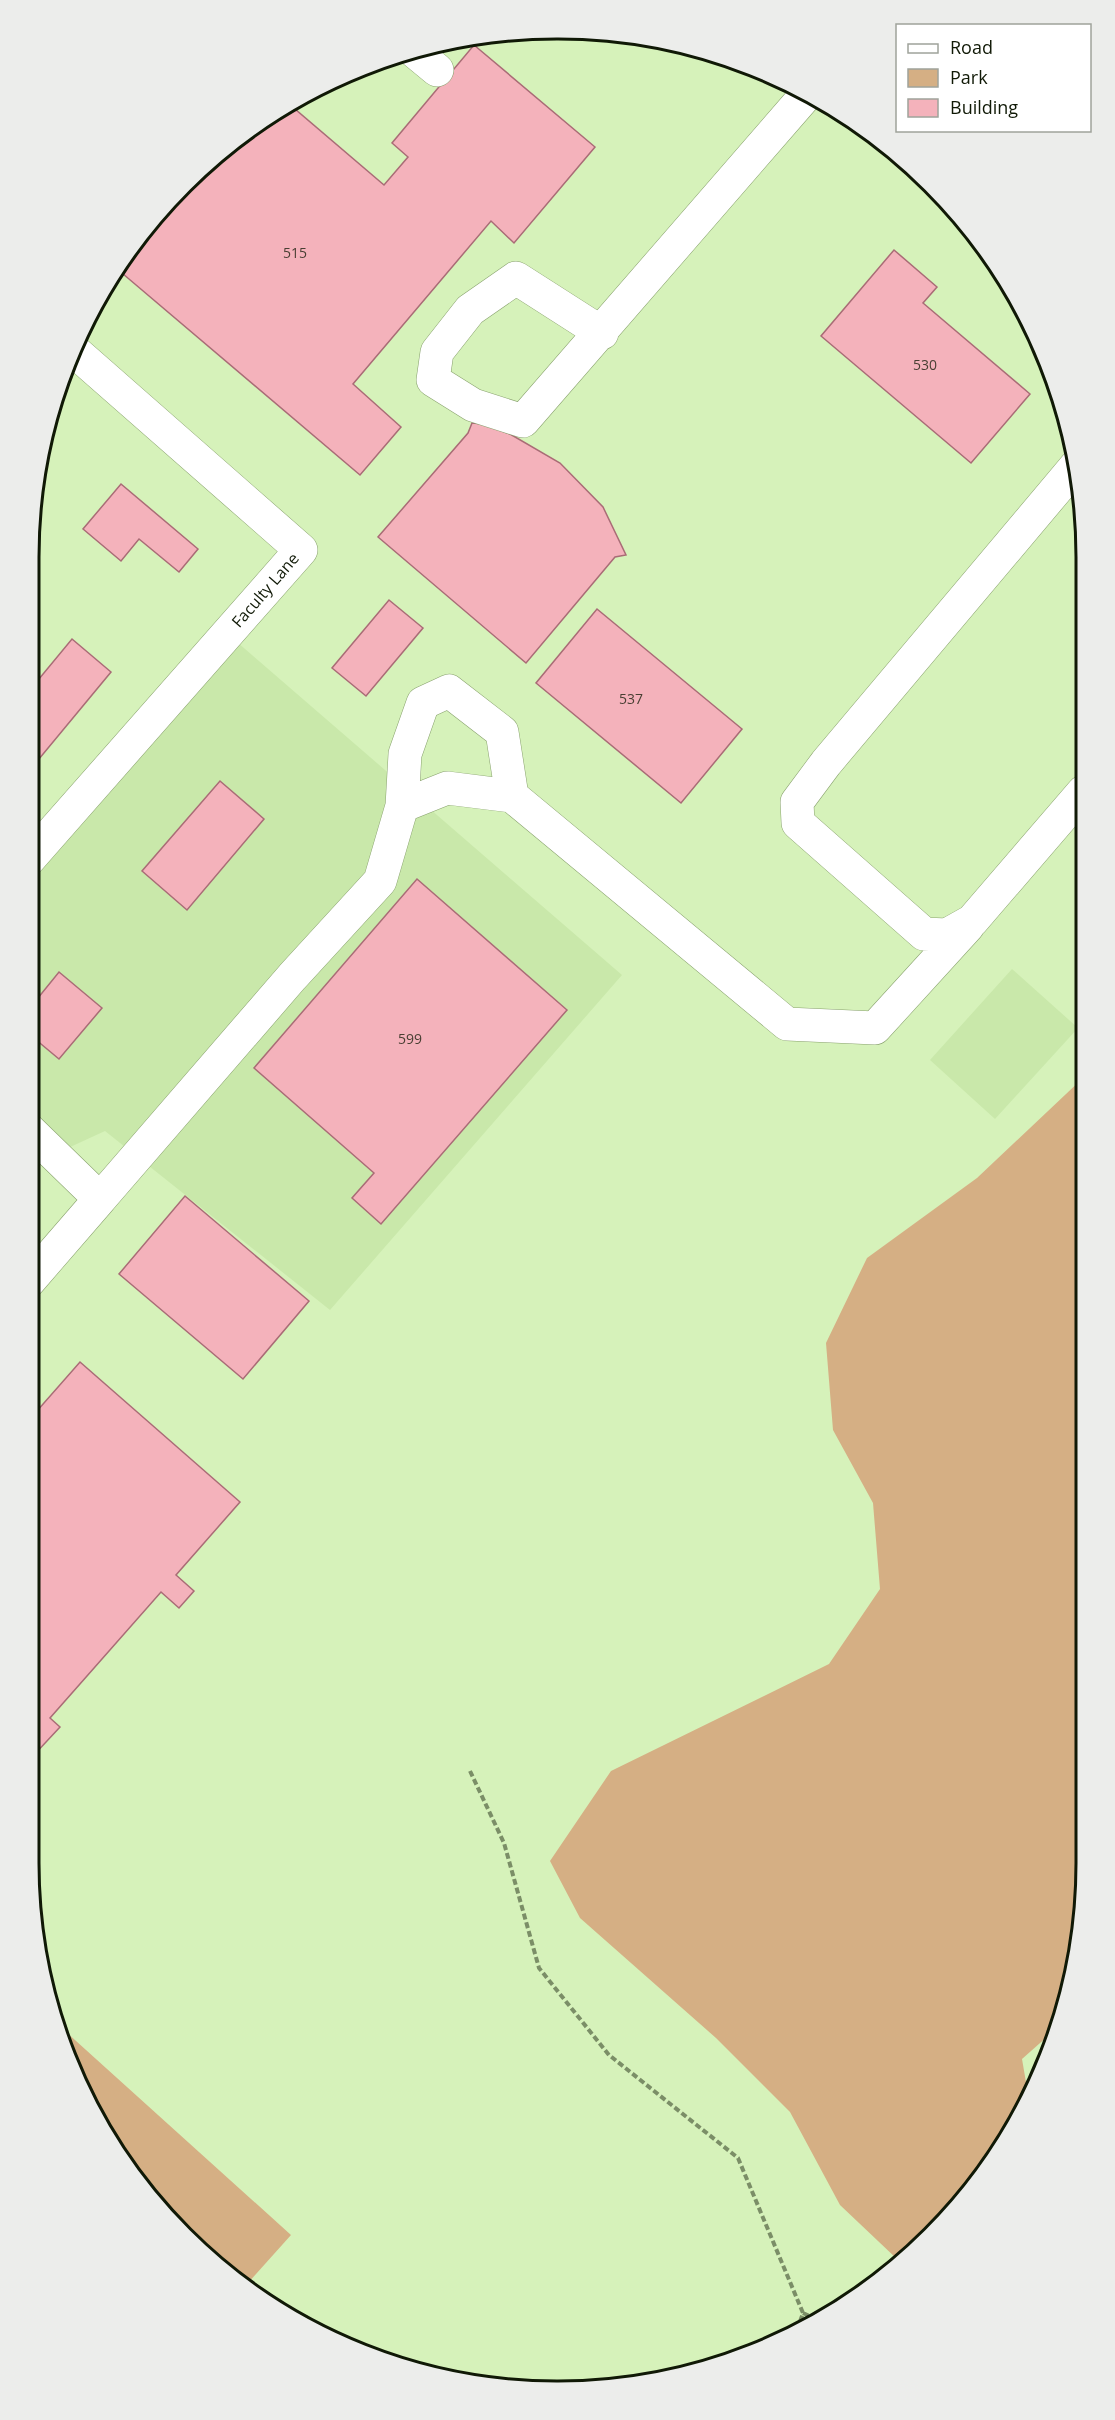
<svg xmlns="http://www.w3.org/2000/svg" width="1115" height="2420" font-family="'Open Sans',sans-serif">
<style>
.built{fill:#c9e8aa}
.green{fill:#d5af84}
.building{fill:#f4b2bb;stroke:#a96c76;stroke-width:1.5}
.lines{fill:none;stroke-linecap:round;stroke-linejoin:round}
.minor-casing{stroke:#89a26e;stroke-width:34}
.path{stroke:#7b8e67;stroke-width:4;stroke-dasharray:6 3;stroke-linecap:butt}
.minor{stroke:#fff;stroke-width:33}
.labels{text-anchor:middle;stroke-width:4.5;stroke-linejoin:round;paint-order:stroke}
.number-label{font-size:14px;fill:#493f33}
.street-label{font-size:16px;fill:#101906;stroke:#fff}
.rim{fill:none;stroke:#101906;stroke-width:3}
</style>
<rect width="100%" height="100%" fill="#d6f2ba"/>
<path class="built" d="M237 642 622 975 330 1310 105 1131 68 1148 29 1111V872Z
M1012 969 1078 1028 995 1119 930 1060Z"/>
<path class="green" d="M1084 1077 1086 1863 1076 1966 1057 2028 1022 2059 1028 2094 955 2212 897 2259 840 2205 790 2112 716 2038 580 1918 550 1861 611 1771 829 1664 880 1589 873 1503 833 1430 826 1343 867 1258 977 1178Z
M55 2022 291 2235 248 2283 160 2211 99 2127 57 2033Z"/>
<path class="building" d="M474 45 595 147 514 243 491 221 353 384 401 427 360 475 116 268 183 184 263 118 289 104 384 185 408 157 392 143Z
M894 250 937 287 923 303 1030 394 971 463 821 336Z
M472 423 484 424 510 434 560 463 603 507 626 555 615 557 526 663 378 537 468 433Z
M121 484 198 549 179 572 139 539 121 561 83 529Z
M389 600 423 628 366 696 332 668Z
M597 609 742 729 681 803 536 683Z
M72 639 111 672 29 771V691Z
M220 781 264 819 187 910 142 871Z
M417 879 567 1010 381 1224 352 1198 374 1173 254 1068Z
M59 972 102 1008 59 1059 29 1034V1009Z
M185 1196 309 1301 243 1379 119 1274Z
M80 1362 240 1502 176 1575 194 1591 179 1608 161 1592 50 1718 60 1727 33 1756 29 1752V1420Z"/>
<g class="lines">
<g class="minor-casing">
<path id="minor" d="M414 51 437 70
M602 333 516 278 470 310 437 352 433 380 473 405 523 421 806 95
M1076 466 826 763 797 802 798 823 924 934 947 935 972 921 1083 792
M402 806 447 788 512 796 787 1024 875 1028 968 926
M29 859 301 550 72 349
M100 1199 292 977 380 881 402 806 405 754 423 703 449 691 502 732 512 796
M29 1281 100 1199 29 1130"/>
</g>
<path class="path" d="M470 1771 504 1843 539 1968 609 2055 738 2158 803 2313 797 2330
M1040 2074 1046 2047 1057 2030
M803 2313 820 2321"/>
<use href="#minor" class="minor"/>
</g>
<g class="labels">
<g class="number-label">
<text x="295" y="258">515</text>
<text x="925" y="370">530</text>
<text x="631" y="704">537</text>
<text x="410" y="1044">599</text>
</g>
<g class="street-label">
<text transform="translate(265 590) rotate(-49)" y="6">Faculty Lane</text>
</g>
</g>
<path d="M0 0H1115V2420H0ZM557 39H558A518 518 0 0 1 1076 557V1863A518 518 0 0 1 558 2381H557A518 518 0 0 1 39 1863V557A518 518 0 0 1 557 39Z" fill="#ecedeb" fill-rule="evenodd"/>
<path class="rim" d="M557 39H558A518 518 0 0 1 1076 557V1863A518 518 0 0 1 558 2381H557A518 518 0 0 1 39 1863V557A518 518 0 0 1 557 39Z"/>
<rect x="896" y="24" width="195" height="108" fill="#ffffff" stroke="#9fa39b" stroke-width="1.5"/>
<rect x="908" y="44" width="30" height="9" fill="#ffffff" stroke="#9fa39b" stroke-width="1.5"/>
<text x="950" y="54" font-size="18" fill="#101906">Road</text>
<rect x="908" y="69" width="30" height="18" fill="#d5af84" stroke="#9fa39b" stroke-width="1.5"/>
<text x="950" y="84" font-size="18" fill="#101906">Park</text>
<rect x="908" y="99" width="30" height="18" fill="#f4b2bb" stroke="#9fa39b" stroke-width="1.5"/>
<text x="950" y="114" font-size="18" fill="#101906">Building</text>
</svg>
